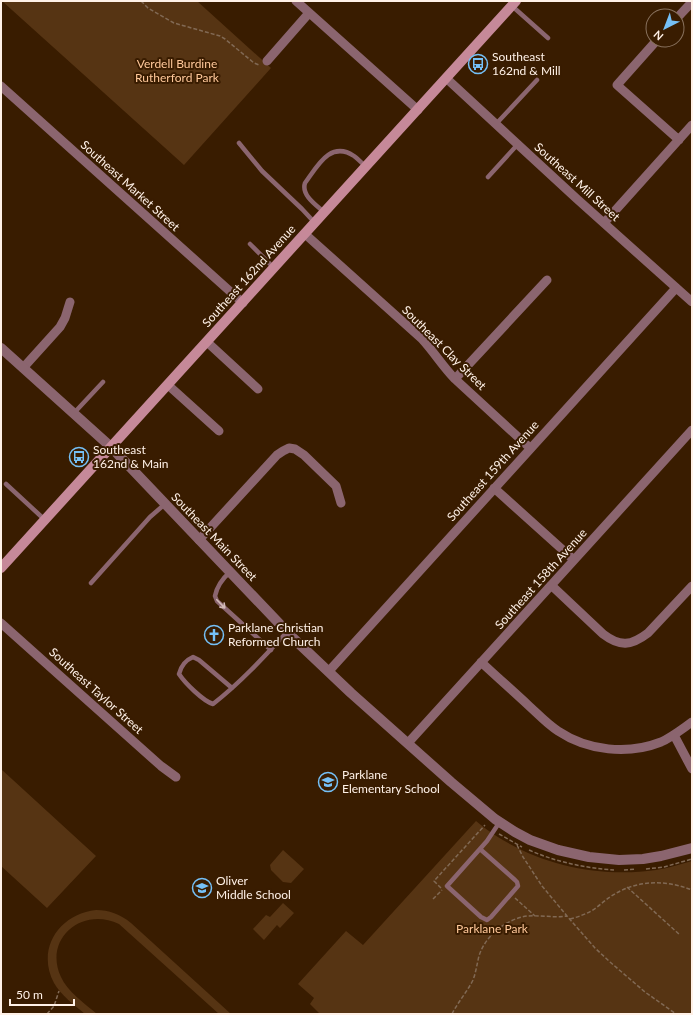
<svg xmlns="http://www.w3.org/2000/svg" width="693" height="1015" font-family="Lato,sans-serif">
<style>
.green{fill:#563413}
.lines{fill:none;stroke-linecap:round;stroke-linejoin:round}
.path{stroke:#816954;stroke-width:1.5;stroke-dasharray:4 2;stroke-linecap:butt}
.service{stroke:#8b656f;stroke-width:4.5}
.minor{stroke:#8b656f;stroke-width:9}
.tertiary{stroke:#8b656f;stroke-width:10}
.secondary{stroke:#c68999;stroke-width:10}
.oneway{stroke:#d1b9b7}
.labels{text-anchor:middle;stroke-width:4;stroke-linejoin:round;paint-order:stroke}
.poi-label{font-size:12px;fill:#fff1e7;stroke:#391c00;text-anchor:start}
.park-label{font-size:12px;fill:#ffc89a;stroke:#391c00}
.street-label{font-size:12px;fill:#fff1e7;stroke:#391c00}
</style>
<rect width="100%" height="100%" fill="#391c00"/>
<path class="green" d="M2 1H197L271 68 184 165Z
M1 769 96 856 47 908 1 866Z
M476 821C525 862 593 879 656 870 669 868 680 864 692 861V1014H320L310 1004 314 998 298 984 346 931 363 945Z
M283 850 304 869 291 883 283 882 271 870 270 865Z
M283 903 294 913 280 928 277 925 264 940 253 929 266 915 270 917Z
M96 910C109 910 120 914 131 923L231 1014H219L119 924C82 906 43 939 61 977 67 991 85 1004 97 1014H85C74 1005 61 995 54 983 36 949 59 914 96 910Z"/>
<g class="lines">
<path class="path" d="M141 1 148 8 174 23 220 36 225 39 254 63 259 65
M499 834 522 847
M517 845 523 857 542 886 567 916 595 948 610 962 645 992 676 1014
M529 850C556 862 585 868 614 870
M646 869 664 867 692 859
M624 870 636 869
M627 887 680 935
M441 888 434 881 485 825
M515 898 535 916
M433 899 442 890
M570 919C578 917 586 914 593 910 599 906 604 901 610 897 635 880 664 879 692 890
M481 925 492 935
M47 1014 54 1006 59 991
M452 1014C458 1002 467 992 473 980 476 972 477 964 479 956 485 936 506 919 527 916 540 915 554 918 567 916"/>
<path class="service" d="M512 6 548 38
M496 124 537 80
M239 143 262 171 302 209 315 223
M488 177 518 144
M324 212C316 205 301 195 305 183 317 167 330 140 354 156 358 159 362 163 366 167
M250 244 274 268
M74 413 103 382
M6 484 45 520
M230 572C222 579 217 586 215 596L217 601 271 650
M91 583 150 517 165 504
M232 688 199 660 193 657C186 660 181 666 179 674 185 683 203 701 213 704 240 683 264 657 287 632
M480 849 515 880 517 882 518 886 491 917 487 920 481 917 447 886 487 841 499 823"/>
<path class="minor" d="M296 1 418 110
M677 18 692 2
M657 40 617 85 679 140
M267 61 309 13
M446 78 577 199 692 302
M1 86 243 303
M604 223 692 125
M305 234 422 339C434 352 443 367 455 379L530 448
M207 342 258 389
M23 368 60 327 65 318 70 302
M455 379 547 280
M168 385 219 431
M494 488 574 560
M199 540 277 455 283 451 289 448 295 449 304 455 336 486 341 503
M551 585 603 634C620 647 631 646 648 633L692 586
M1 623 161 766 176 777
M481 662C497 677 513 691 528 705 538 714 547 724 558 731 588 751 628 755 661 742 672 737 682 729 692 722
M329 671 676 288
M674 735 692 769
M408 743 692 430"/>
<path class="tertiary" d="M1 348 111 447 293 638 351 693 451 782 495 819 515 832 530 840 558 850 589 857 619 860 643 859 661 856 692 848"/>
<path class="secondary" d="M1 568 516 1"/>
</g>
<defs><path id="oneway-shaft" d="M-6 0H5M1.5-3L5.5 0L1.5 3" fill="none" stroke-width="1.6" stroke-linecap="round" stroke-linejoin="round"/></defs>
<use class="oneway" href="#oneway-shaft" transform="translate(221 604) rotate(46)"/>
<defs>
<g id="bus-ring" transform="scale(1)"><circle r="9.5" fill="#391c00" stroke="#75c0f6" stroke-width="1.5"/><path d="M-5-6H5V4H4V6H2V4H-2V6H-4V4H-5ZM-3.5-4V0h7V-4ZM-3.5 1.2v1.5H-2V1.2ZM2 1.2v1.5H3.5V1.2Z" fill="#75c0f6"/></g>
<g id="church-ring" transform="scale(1)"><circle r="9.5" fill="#391c00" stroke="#75c0f6" stroke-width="1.5"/><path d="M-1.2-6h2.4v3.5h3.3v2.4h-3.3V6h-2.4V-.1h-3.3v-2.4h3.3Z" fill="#75c0f6"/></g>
<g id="school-ring" transform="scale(1)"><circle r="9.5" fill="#391c00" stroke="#75c0f6" stroke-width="1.5"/><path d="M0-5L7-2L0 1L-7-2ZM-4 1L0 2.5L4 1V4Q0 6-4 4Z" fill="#75c0f6"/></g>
</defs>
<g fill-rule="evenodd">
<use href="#bus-ring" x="478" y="64"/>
<use href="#bus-ring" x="79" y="457"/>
<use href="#church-ring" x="214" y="635"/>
<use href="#school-ring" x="328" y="782"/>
<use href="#school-ring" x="202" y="888"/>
</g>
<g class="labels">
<g class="poi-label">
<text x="492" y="61">Southeast<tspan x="492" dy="14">162nd &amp; Mill</tspan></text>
<text x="93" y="454">Southeast<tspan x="93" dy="14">162nd &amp; Main</tspan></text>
<text x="228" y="632">Parklane Christian<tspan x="228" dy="14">Reformed Church</tspan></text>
<text x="342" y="779">Parklane<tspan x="342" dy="14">Elementary School</tspan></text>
<text x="216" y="885">Oliver<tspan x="216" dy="14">Middle School</tspan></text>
</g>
<g class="park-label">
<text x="177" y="68">Verdell Burdine<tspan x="177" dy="14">Rutherford Park</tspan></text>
<text x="492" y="933">Parklane Park</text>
</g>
<g class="street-label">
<text transform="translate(577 182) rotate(42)" y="4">Southeast Mill Street</text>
<text transform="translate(130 186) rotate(42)" y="4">Southeast Market Street</text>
<text transform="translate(249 276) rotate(-48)" y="4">Southeast 162nd Avenue</text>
<text transform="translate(444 348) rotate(45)" y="4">Southeast Clay Street</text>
<text transform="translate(493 471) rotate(-48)" y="4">Southeast 159th Avenue</text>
<text transform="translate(214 537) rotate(46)" y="4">Southeast Main Street</text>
<text transform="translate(541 579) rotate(-48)" y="4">Southeast 158th Avenue</text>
<text transform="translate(96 691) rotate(42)" y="4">Southeast Taylor Street</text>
</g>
</g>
<rect width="693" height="1015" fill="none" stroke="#fff1e7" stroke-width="4"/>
<g transform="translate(665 28) rotate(222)"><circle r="19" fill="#391c00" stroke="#88715c"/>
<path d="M0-3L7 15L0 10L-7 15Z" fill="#75c0f6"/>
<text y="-6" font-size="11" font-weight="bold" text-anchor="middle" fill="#fff1e7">N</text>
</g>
<path d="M10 999v6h64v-6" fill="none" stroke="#fff1e7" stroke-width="2"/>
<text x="16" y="999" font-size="12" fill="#fff1e7" stroke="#391c00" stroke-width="3" paint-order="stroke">50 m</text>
</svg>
